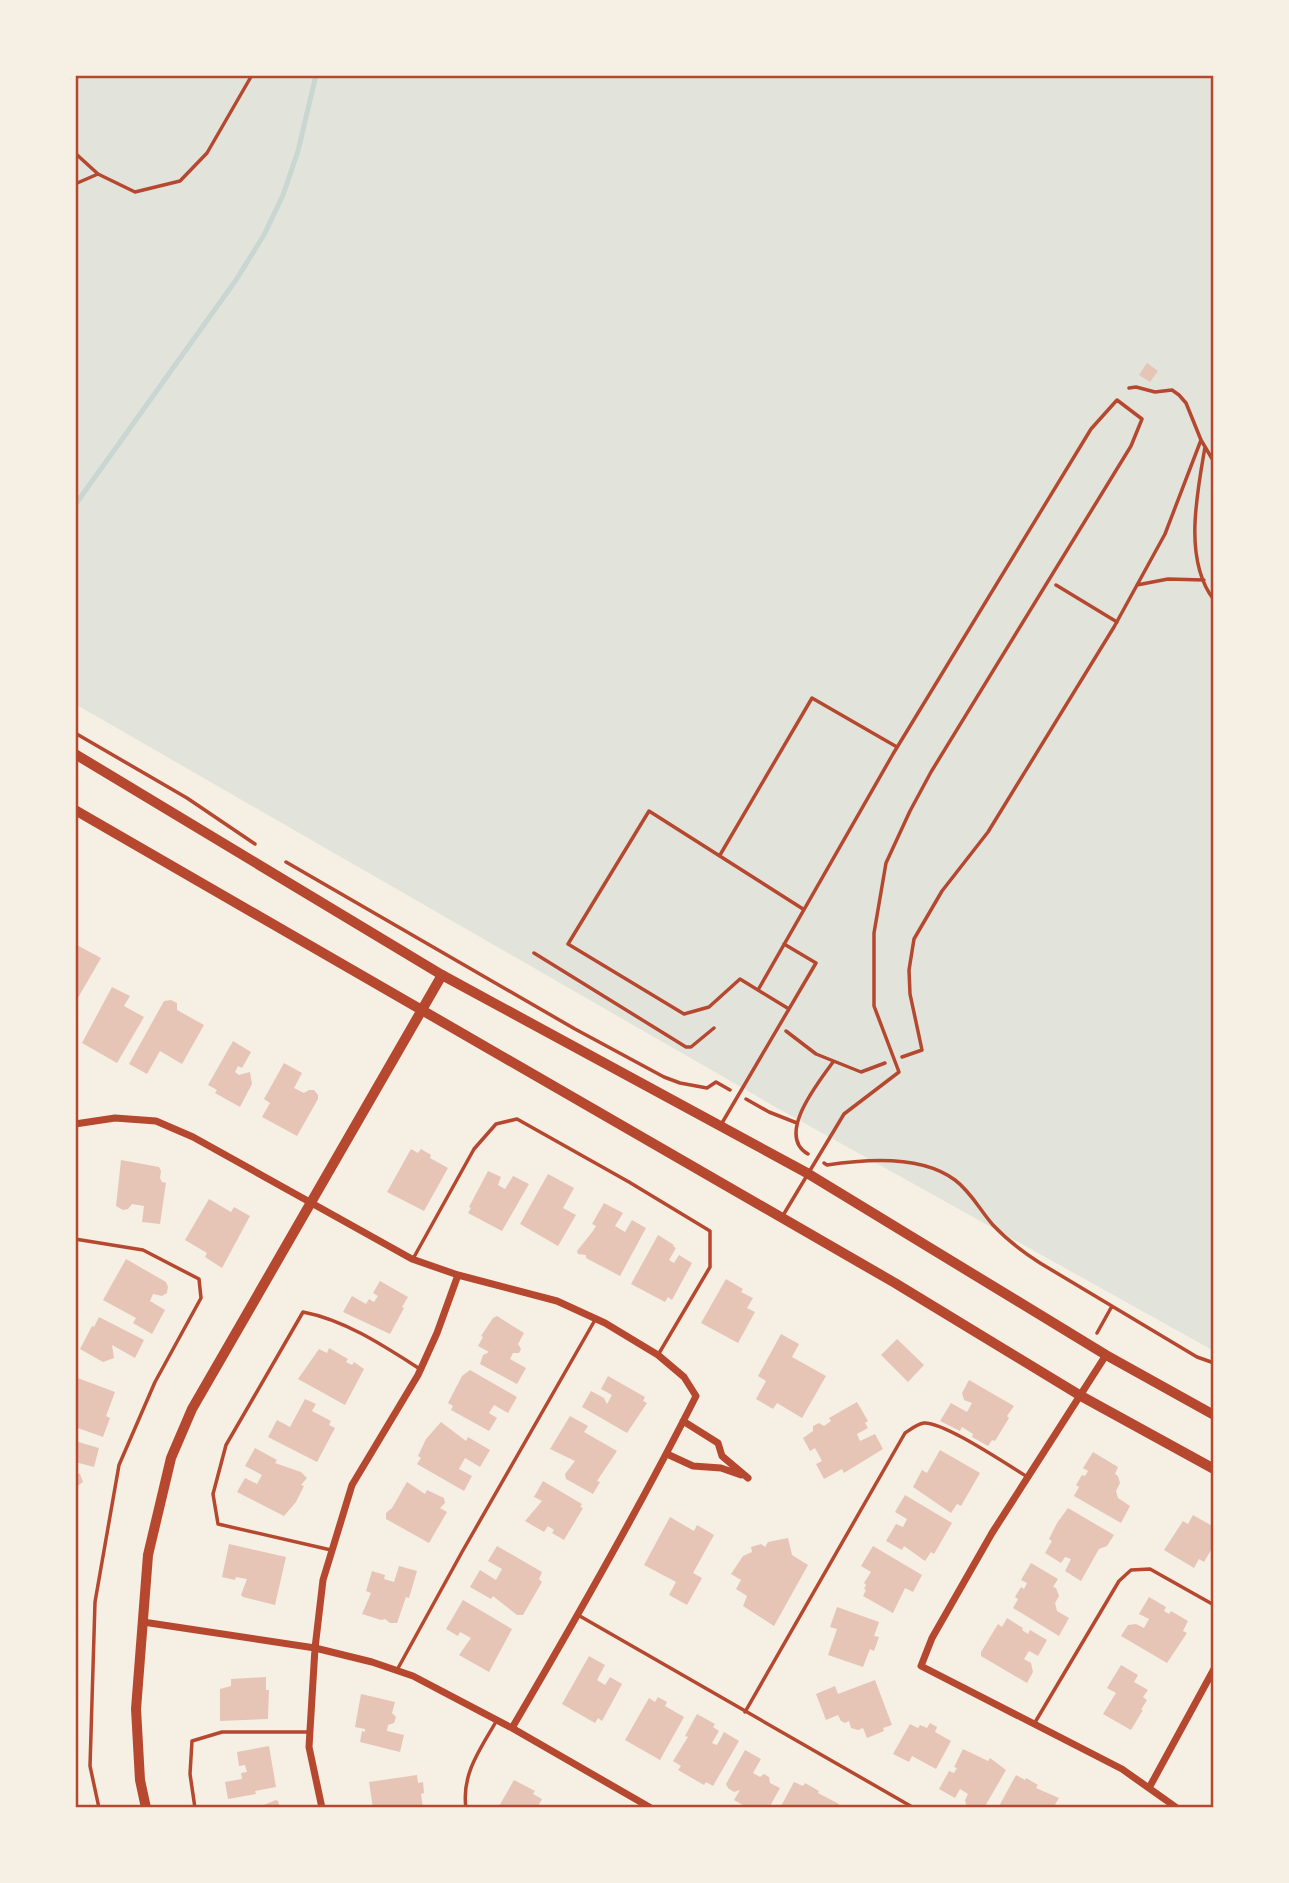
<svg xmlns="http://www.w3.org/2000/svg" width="1289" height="1883" font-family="'Work Sans',sans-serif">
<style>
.green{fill:#e2e4dc}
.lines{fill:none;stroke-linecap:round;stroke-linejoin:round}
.stream{stroke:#c9d6d2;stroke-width:5}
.building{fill:#e6c5b7}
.path{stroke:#b5482f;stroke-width:3.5}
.service{stroke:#b5482f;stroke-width:3.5}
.minor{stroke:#b5482f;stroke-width:7}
.tertiary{stroke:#b5482f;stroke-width:10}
.secondary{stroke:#b5482f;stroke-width:10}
.neatline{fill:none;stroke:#b5482f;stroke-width:2.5}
</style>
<rect width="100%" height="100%" fill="#f6efe4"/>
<path class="green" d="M75 75H1214V1351L779 1109 75 704Z"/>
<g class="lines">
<path class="stream" d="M75 505 236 280 264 235 283 195 298 151 316 75"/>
</g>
<path class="building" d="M1147 363 1158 371 1150 382 1139 375Z
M75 944 101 958 75 1003Z
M112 987 130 996 124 1006 144 1017 117 1063 82 1043Z
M171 1000 177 1003V1010L204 1025 182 1064 160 1051 147 1074 129 1064 164 1001Z
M233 1041 251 1052 242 1068 238 1066 235 1072 239 1075 250 1072 252 1084 240 1107 215 1093 217 1090 208 1085Z
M284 1063 302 1073 294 1088 304 1093 309 1090H314L318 1095V1099L297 1136 262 1117 270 1103 264 1099Z
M411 1149 418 1153 421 1149 431 1155 430 1158 448 1168 424 1211 387 1192Z
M121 1160 159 1167 161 1171 160 1178 162 1182 166 1183 160 1224 142 1222 144 1206 132 1204 128 1209 123 1210 116 1206Z
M488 1171 501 1177 498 1185 505 1189 513 1176 529 1184 502 1231 468 1213 471 1208 469 1207Z
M548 1174 574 1188 563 1208 576 1215 558 1246 520 1224Z
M209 1199 231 1212 234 1207 250 1216 222 1268 205 1257 207 1253 185 1240Z
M604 1203 623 1213 615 1226 625 1232 632 1220 646 1228 620 1276 586 1258V1255L578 1254 577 1251 593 1231 596 1226 592 1224Z
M658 1235 674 1245 673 1246 676 1248 669 1260 674 1263 679 1255 692 1263 672 1300 668 1297 665 1302 631 1284Z
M126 1259 166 1282 168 1287 167 1293 162 1296 153 1294 150 1301 165 1310 152 1334 133 1323 136 1318 103 1300Z
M726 1279 743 1289 741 1292 753 1298 747 1308 755 1312 738 1343 701 1323Z
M380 1281 408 1297 402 1307 404 1308 390 1334 343 1312 352 1296 366 1304 369 1299 374 1302 378 1296 373 1293Z
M497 1316 524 1333 518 1344 521 1349 519 1353H513L510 1359 526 1368 517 1384 480 1364 483 1355 489 1352 478 1346 483 1337 481 1336 493 1318Z
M99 1317 144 1340 135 1358 112 1345 114 1358 103 1362 80 1349 92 1326 94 1327Z
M781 1334 799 1344 792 1357 826 1376 802 1418 777 1403 773 1409 756 1399 766 1381 758 1376Z
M897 1339 924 1365 908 1382 881 1355Z
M329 1348 348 1359 346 1362 352 1365 354 1362 364 1369 345 1405 298 1379 319 1349 327 1353Z
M470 1370 517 1397 508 1413 494 1405 489 1413 497 1418 489 1431 451 1410 453 1406 448 1403 462 1376Z
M608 1376 645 1397 643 1401 647 1403 627 1433 582 1407 591 1391 604 1398 607 1404 612 1395 601 1389Z
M75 1377 115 1392 106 1416 110 1418 103 1437 75 1427Z
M969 1380 1014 1406 1007 1416 1009 1418 995 1441 992 1440 988 1446 972 1437 973 1434 962 1427 960 1431 940 1421 951 1403 967 1412 972 1403 964 1400 962 1393Z
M305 1399 316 1404 312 1411 331 1421 329 1425 335 1428 317 1462 268 1437 277 1420 290 1427Z
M857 1402 868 1421 865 1423 868 1428 857 1434 860 1441 875 1434 883 1449 844 1473 842 1469 824 1479 816 1464 822 1461 815 1448 810 1451 803 1438 813 1431V1426L819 1423 824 1426 831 1421 829 1418Z
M570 1416 588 1426 584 1432 617 1451 597 1481 600 1482 593 1494 566 1479 565 1474 575 1461 550 1449Z
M441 1422 466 1441 468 1437 490 1450 480 1467 465 1458 459 1469 472 1476 464 1491 417 1464 421 1458 418 1456 426 1439Z
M75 1441 99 1448 94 1467 75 1462Z
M255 1448 277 1460 275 1463 301 1472 307 1478 301 1485 304 1486 296 1502 284 1516 237 1492 245 1478 257 1484 262 1475 245 1466Z
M940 1450 980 1473 961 1506 957 1504 951 1513 913 1487 922 1470 927 1473Z
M1093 1452 1118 1467 1115 1474 1118 1476 1120 1483 1116 1491 1118 1498 1130 1506 1121 1523 1074 1496 1079 1487 1076 1485 1082 1475 1085 1476 1088 1471 1083 1468Z
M75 1472 80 1474 83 1482 75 1488Z
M543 1481 582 1504 580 1507 583 1508 564 1540 552 1533 554 1530 548 1526 544 1532 525 1521 542 1501 534 1497Z
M407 1482 425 1494 427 1490 444 1498 445 1503 440 1508 447 1512 429 1543 386 1519V1513L392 1508Z
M905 1495 952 1523 934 1554 931 1552 925 1561 904 1546 902 1550 886 1541 896 1524 903 1527 907 1519 895 1512Z
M1068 1508 1114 1535 1107 1546 1099 1549 1081 1581 1065 1571 1071 1559 1065 1557 1061 1563 1045 1553 1052 1541 1049 1539 1057 1523Z
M1193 1515 1214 1527V1545L1204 1562 1199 1559 1194 1568 1164 1550 1183 1521 1188 1524Z
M670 1517 694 1531 697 1525 714 1535 693 1573 702 1578 687 1605 669 1595 676 1582 644 1565Z
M788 1538 792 1555 808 1565 774 1626 743 1606 747 1596 736 1589 741 1580 731 1574 743 1556 752 1552 751 1547 761 1544 765 1547 768 1542Z
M229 1544 286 1557 275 1605 243 1597 241 1595 247 1579 236 1577 235 1580 222 1577Z
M497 1546 542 1572 539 1579 542 1582 523 1615H517L493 1596 491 1599 470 1587 480 1570 496 1580 502 1569 488 1561Z
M873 1546 922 1575 913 1592 905 1588 893 1613 863 1596 866 1590 864 1589 866 1585 864 1583 871 1572 861 1566Z
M1031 1563 1058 1579 1053 1587 1056 1588 1059 1596 1055 1603 1057 1611 1069 1618 1059 1636 1013 1608 1018 1599 1015 1597 1021 1587 1024 1589 1027 1583 1021 1580Z
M399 1566 417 1571 409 1598 406 1597 397 1623H390L385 1619 381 1620 362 1614 371 1593 366 1591 372 1571 385 1575 384 1579 394 1582Z
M1149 1597 1166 1607 1164 1611 1169 1614 1171 1611 1188 1621 1183 1631 1187 1633 1167 1663 1121 1636 1128 1625 1136 1624 1144 1628 1149 1619 1139 1614Z
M463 1600 512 1629 489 1672 459 1655 471 1638 460 1632 458 1636 446 1629Z
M837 1607 879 1622 874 1636 879 1637 874 1651 870 1649 863 1667 828 1655 837 1629 830 1627Z
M1007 1618 1023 1628 1022 1630 1028 1634 1030 1630 1047 1640 1038 1656 1029 1651 1024 1659 1031 1663 1033 1672 1027 1683 981 1656V1652L998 1624 1002 1627Z
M589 1656 605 1665 597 1680 605 1685 610 1677 622 1684 602 1721 598 1718 595 1723 562 1704Z
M1121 1665 1138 1675 1134 1682 1148 1690 1143 1697 1147 1700 1141 1710H1143L1131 1730 1103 1714 1116 1693 1107 1688Z
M266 1677V1690H269L268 1719 220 1721V1689L231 1686V1679Z
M875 1680 892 1725 883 1728 884 1731 867 1738 863 1728 858 1730 851 1728 849 1721 845 1723 841 1721 838 1715 826 1720 816 1694 835 1686 838 1694Z
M361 1694 395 1702 392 1713 396 1717 394 1723 388 1725 387 1731 404 1735 400 1752 360 1742 362 1731 365 1732V1729L355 1727Z
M658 1697 667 1702 665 1706 684 1717 660 1760 625 1740 649 1698 655 1702Z
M697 1714 715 1724 713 1727 719 1731 712 1743 717 1745 724 1732 739 1741 713 1786 706 1782 704 1785 678 1770 681 1766 673 1761 688 1737 685 1736Z
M930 1723 937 1727 935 1732 951 1741 936 1769 912 1756 909 1762 893 1754 910 1724 918 1728 920 1725 927 1728Z
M269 1746 276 1787 255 1791 256 1794 228 1799 225 1782 242 1779 241 1773 247 1772 245 1765 239 1766 237 1752Z
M963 1749 988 1761 990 1758 1006 1770 984 1808H967L965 1800 968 1794 960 1789 955 1798 939 1789 949 1771 954 1773 957 1768 954 1767Z
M745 1750 761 1759 753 1773 760 1777 764 1774 769 1777 770 1783 780 1788 769 1808H748L734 1800 740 1790 734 1792 728 1788 726 1784Z
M417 1775 418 1783 423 1782 424 1793 421 1794 423 1808H373L369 1782Z
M1016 1775 1025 1780 1026 1778 1038 1785 1036 1788 1059 1798 1053 1808H998Z
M514 1780 535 1791 533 1794 542 1799 537 1808H498Z
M794 1782 803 1786 805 1783 819 1791 818 1793 839 1804 837 1808H780Z
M276 1800 278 1801 280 1808H256Z"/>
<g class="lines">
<path class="path" d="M75 153 98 174 135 192 180 181 207 153 252 75
M75 184 98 174
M1129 388 1136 387 1155 392 1172 390 1179 395 1186 403 1201 440 1214 462
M1205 447C1197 494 1183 560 1214 600
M1056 585 1117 622
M1137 585 1168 579 1204 580
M75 733 187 798 255 844
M286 862 575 1029 664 1077 680 1083 707 1088 716 1082 730 1090
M534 953 686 1047H691L714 1028
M786 1031 816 1054 861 1072 885 1063
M902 1057 922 1050 910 994 909 970 914 939 942 891 988 832 1114 627 1165 534 1201 440
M746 1099 769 1112 797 1123
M808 1154C775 1135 819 1082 833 1062
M824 1163 827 1165C865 1159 922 1155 955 1180 971 1192 980 1210 993 1225 1007 1240 1023 1252 1040 1263L1197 1357 1214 1363
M1097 1333 1112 1306"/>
<path class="service" d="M720 855 812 698 897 747
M758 990 893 754 1091 429 1117 400 1142 419 1131 446 931 772 910 811 886 863 874 933V1006L899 1072 844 1114 782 1217
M789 1009 740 979 709 1007 684 1014 568 944 649 811 803 909
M722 1123 816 963 784 944
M75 1239 143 1250 199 1279 201 1298 155 1382 119 1465 95 1602 90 1766 99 1808
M414 1257 474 1149 496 1124 517 1119 629 1182 710 1231V1267L658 1355
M331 1550 218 1524 213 1494 226 1445 303 1312C345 1320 384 1346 420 1369
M578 1615 914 1808
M397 1670 462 1552 595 1320
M745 1712 905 1433C911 1429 917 1424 924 1423 944 1422 1006 1464 1026 1476
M1034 1724 1119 1581 1131 1570 1150 1569 1214 1605
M195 1808 190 1774 192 1741 222 1732H308
M466 1808C461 1774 481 1748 497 1720"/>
<path class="minor" d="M75 1124 115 1118 156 1121 193 1137 412 1259 458 1275 557 1301 605 1323 658 1355 684 1377 696 1396C639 1509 576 1619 512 1728
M1106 1355 992 1533 932 1638 921 1666 1122 1769 1177 1808
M683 1421 718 1443 722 1456 748 1478
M667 1454 693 1466 721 1468 741 1475
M143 1622 315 1648 372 1662 413 1676 512 1728 651 1808
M1149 1788 1214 1669
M322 1808 309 1747 315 1648 323 1580 352 1485 418 1375 437 1333 458 1275"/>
<path class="tertiary" d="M146 1808 140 1780 136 1709 148 1555 171 1458 192 1409 442 975"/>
<path class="secondary" d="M75 754 442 975 807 1173 1106 1355 1214 1415
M75 810 895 1283 1081 1396 1214 1469"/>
</g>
<rect width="1289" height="1883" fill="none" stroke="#f6efe4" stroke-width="154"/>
<rect x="77" y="77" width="1135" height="1729" class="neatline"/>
</svg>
